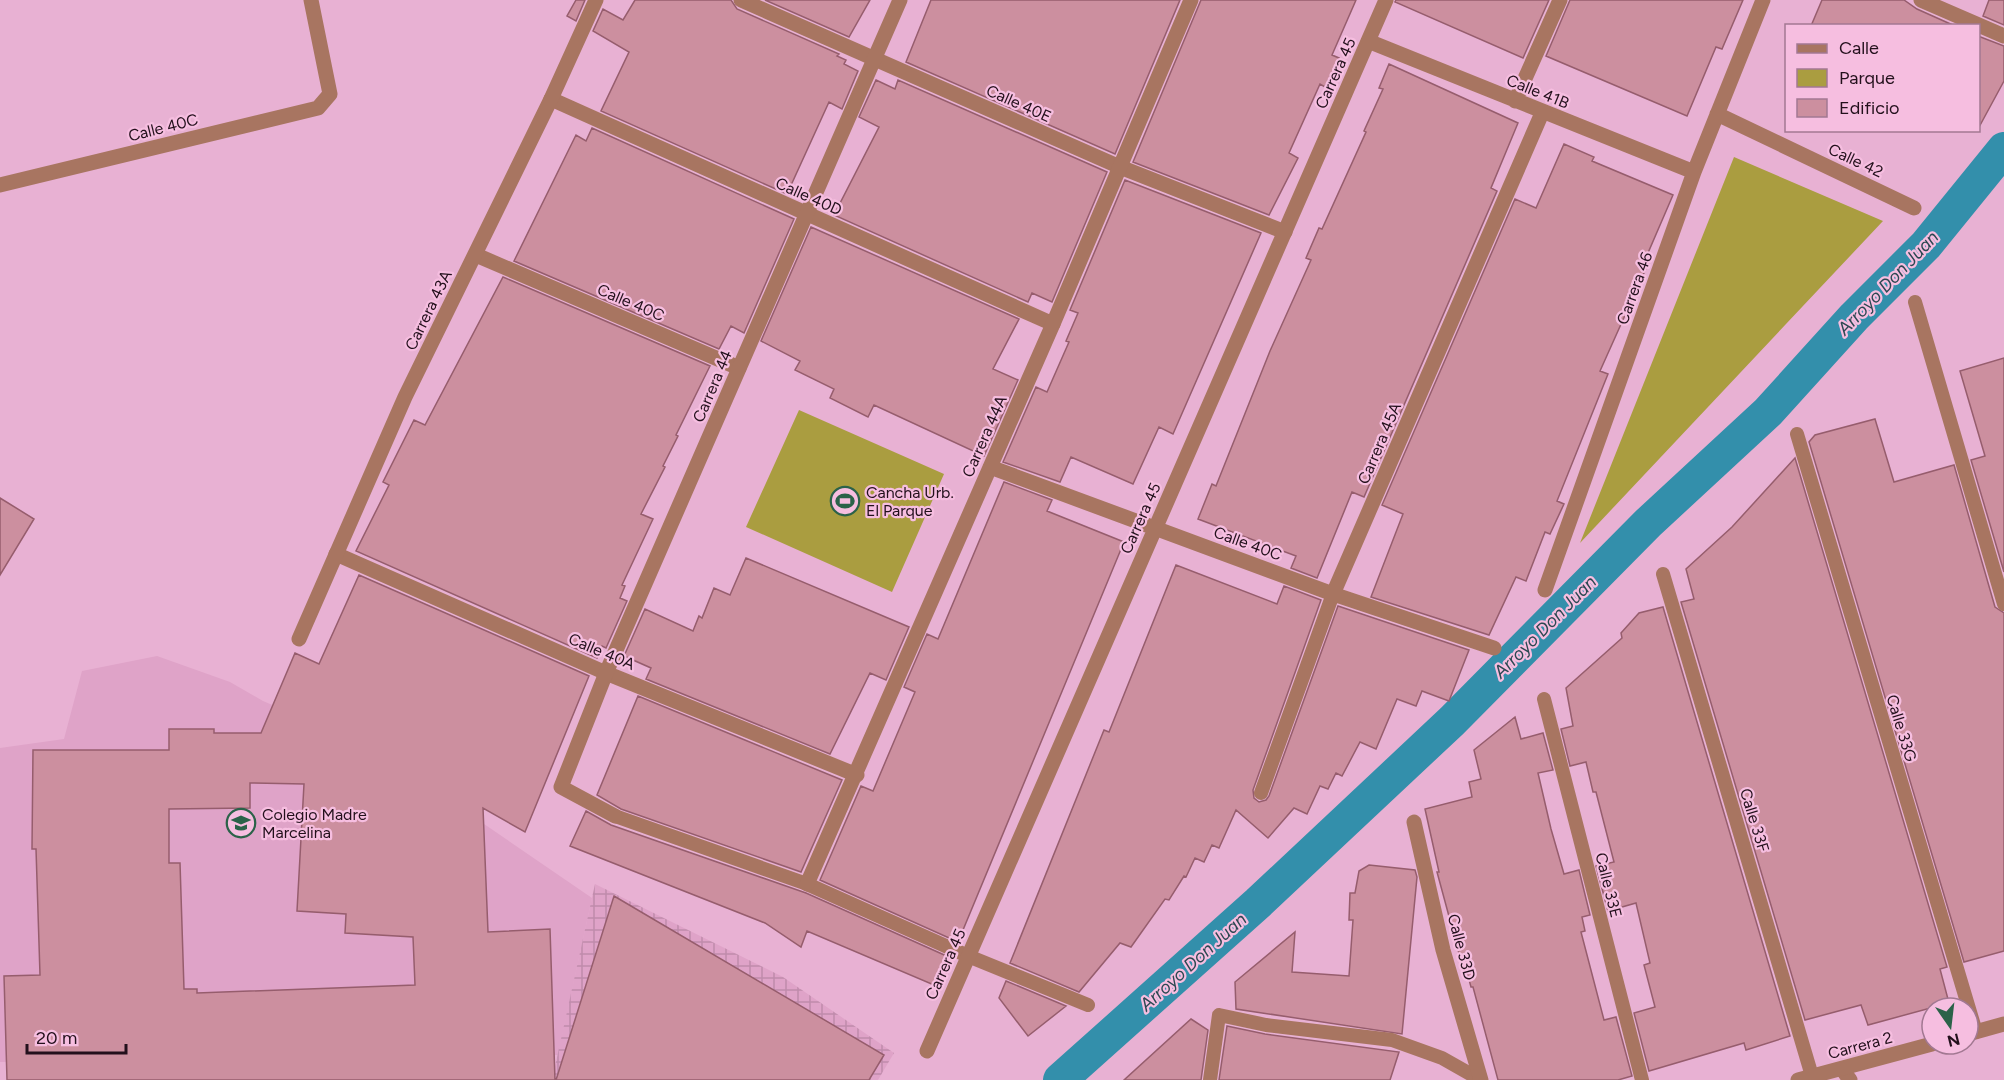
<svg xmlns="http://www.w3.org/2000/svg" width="2004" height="1080" font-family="Figtree,sans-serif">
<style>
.built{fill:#dfa3c8}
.industrial{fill:url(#industrial-grid)}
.green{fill:#aa9d40}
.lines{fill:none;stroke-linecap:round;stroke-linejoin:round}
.canal{stroke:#338fab;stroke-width:34}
.building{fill:#cc8f9f;stroke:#965d6d;stroke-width:1.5;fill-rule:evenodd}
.service{stroke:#a87561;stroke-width:14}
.pedestrian{stroke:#a87561;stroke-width:15}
.minor{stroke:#a87561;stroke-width:15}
.tertiary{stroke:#a87561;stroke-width:15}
.labels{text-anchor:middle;stroke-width:4.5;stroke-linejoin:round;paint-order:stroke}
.street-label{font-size:16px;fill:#23101c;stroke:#f6bee0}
.poi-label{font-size:16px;fill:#23101c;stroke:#f6bee0;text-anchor:start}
.water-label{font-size:18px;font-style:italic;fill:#2c4852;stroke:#f6bee0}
</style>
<defs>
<pattern id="industrial-grid" width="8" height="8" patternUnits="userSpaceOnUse" patternTransform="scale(1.5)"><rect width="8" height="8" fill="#dfa3c8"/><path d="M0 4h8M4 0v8" fill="none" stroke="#bf8bab"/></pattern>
</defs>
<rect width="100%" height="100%" fill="#e8b1d3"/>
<path class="built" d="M157 656 230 682 263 701 373 748 592 898 558 1055 0 1062V748L64 739 82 671Z"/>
<path class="industrial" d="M595 884 783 977 894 1053 878 1080H552Z"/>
<path class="green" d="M1734 157 1883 221 1580 543Z
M799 410 944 474 892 592 746 527Z"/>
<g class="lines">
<path class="canal" d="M1060 1080 1258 903 1452 721 1648 523 1768 412 1854 317 1926 245 2004 149"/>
</g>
<path class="building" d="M576 0H585L576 21 567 16Z
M635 0H731L737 9 839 54 837 56 846 60 844 64 858 71 842 109 829 102 787 194 601 111 629 52 593 31 603 9 623 20Z
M765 0H870L849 37Z
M931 0H1180L1115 154 906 62Z
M1201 0H1356L1332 55 1339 58 1325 87 1320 84 1289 153 1298 158 1269 215 1133 162Z
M1396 0H1549L1523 58 1395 2Z
M1570 0H1743L1722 49 1716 47 1687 116 1546 56Z
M1822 0H1904L1917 9 1955 26H1811Z
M1989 0H2004V25L1983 16Z
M1978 36 2004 46V81L1978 129Z
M1389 64 1518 123 1491 188 1497 191 1364 497 1352 492 1317 578 1291 568 1296 556 1198 519 1212 484 1216 486 1270 351 1311 260 1306 258 1319 228 1322 229 1366 132 1364 131 1383 89 1379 88Z
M876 80 895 89 898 80 1107 172 1052 302 1032 293 1028 302 834 215 879 127 859 117Z
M592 128 794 219 744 333 731 326 719 349 514 261 576 135 586 141Z
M1564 144 1594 157 1592 161 1673 195 1648 253 1652 255 1600 371 1608 374 1557 501 1564 504 1550 534 1545 532 1526 581 1516 577 1489 635 1371 597 1403 514 1382 505 1515 199 1536 208Z
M1125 180 1261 233 1173 434 1159 427 1133 484 1071 457 1060 482 1003 462 1036 387 1047 392 1069 342 1066 341 1078 313 1070 310Z
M811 227 1019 319 993 369 1018 380 984 456 874 405 868 417 830 398 834 389 795 370 800 361 761 341Z
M503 277 710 366 676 435 678 436 663 466 665 467 641 514 653 519 622 585 625 586 620 598 627 601 606 648 602 646 597 658 356 551 389 485 383 482 414 420 425 425Z
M2004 358V572L1971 460 1985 456 1960 371Z
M1875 419 1894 482 1954 465 1995 607 2004 613V951L1964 962 1809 442 1815 435Z
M1795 458 1947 967 1940 969 1949 1003 1868 1025 1861 1005 1805 1020 1681 602 1694 599 1686 569 1732 527Z
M1004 482 1052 500 1047 511 1124 542 958 942 820 880 861 786 873 791 915 692 904 687 927 634 938 639Z
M0 498 34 519 0 575Z
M746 558 909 627 886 680 870 673 830 754 646 679 651 668 624 656 645 609 693 631 699 616 702 618 714 588 730 595Z
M1176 565 1277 604 1284 586 1321 600 1253 790 1254 798 1259 802 1266 800 1269 796 1338 606 1469 650 1449 701 1422 691 1416 706 1397 699 1376 749 1360 742 1342 776 1336 773 1328 789 1320 786 1307 814 1294 808 1268 838 1236 810 1219 848 1212 845 1204 862 1195 858 1186 877 1184 876 1169 900 1165 899 1131 947 1120 943 1079 992 1010 963 1104 730 1109 732Z
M359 575 589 676 525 832 483 808 488 932 550 929 555 1080H7L4 976 40 975 36 849H32L33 750H169V729H214V733H261L295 653 319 664ZM250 783 304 784 297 911 346 914 345 933 413 937 415 985 197 993V989H184L180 863H169V809L250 808Z
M1663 607 1790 1036 1746 1050 1744 1043 1649 1071 1634 1013 1655 1007 1644 965 1650 963 1636 903 1608 911 1596 866 1614 862 1596 792H1593L1586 762 1570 766 1561 729 1573 726 1566 688 1622 638 1621 633 1639 613Z
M638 696 842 780 801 872 621 809 597 795Z
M1515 717 1521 739 1543 733 1553 770 1538 773 1551 829 1564 874 1579 870 1590 915 1582 917 1585 931 1581 932 1604 1020 1616 1017 1632 1076 1618 1080H1498L1473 987H1471L1463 957H1460L1437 872H1439L1425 809 1472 797 1469 782 1481 779 1474 750Z
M586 811 611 825 806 893 951 958 941 988 807 931 801 947 765 923 570 846Z
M1369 865 1415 870 1417 877 1402 1034 1236 1009 1235 982 1295 932 1292 972 1349 976 1353 920H1349L1350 893H1355L1359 871Z
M614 896 884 1055 869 1080H556Z
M1006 981 1066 1006 1028 1036 999 998Z
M1191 1019 1208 1030 1201 1080H1124Z
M1227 1026 1265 1034 1399 1052 1390 1080H1219Z"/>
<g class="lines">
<path class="service" d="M1915 302 2004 604
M1797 434 1976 1032
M1663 574 1812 1076
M1544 699 1642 1080
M1261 793 1333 594
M615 816 807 884 968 956 1088 1005
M1210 1080 1219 1015 1266 1025 1392 1040 1442 1058 1481 1080"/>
<path class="pedestrian" d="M741 0 1120 167 1285 232
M1921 0 2004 36
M551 99 1053 324
M476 255 739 368
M336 554 606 673 857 775"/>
<path class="minor" d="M1368 41 1694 172
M1515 101 1560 0
M1717 114 1914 208
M0 185 318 108 330 94 311 0
M990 467 1333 594 1494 648
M1545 590 1694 172 1763 0
M1333 594 1542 113
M299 639 405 397 551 99 596 0
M615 816 561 787 606 673 900 0
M1414 822 1443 950 1481 1080
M807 884 1053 324 1191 0
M927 1051 1386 0
M1842 1069 1850 1080"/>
<path class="tertiary" d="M1968 1034 2004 1024
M1798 1080 1932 1044"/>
</g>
<defs>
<g id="stadium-ring" transform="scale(1.5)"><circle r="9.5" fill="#f6bee0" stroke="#2b6249" stroke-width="1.5"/><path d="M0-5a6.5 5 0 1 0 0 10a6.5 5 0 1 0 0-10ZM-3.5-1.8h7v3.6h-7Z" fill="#2b6249"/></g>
<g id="school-ring" transform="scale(1.5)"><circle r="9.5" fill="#f6bee0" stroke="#2b6249" stroke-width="1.5"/><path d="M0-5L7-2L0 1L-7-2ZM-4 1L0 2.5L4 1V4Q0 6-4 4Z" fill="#2b6249"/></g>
</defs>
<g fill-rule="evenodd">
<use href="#stadium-ring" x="845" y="501"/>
<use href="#school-ring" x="241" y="823"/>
</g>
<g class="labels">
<g class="street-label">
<text transform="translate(1335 73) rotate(-66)" y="6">Carrera 45</text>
<text transform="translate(1538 91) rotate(22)" y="6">Calle 41B</text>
<text transform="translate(1019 103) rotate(24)" y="6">Calle 40E</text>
<text transform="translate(163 127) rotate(-14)" y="6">Calle 40C</text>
<text transform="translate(1856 160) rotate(25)" y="6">Calle 42</text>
<text transform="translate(809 196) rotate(24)" y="6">Calle 40D</text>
<text transform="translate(1634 288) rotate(-70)" y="6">Carrera 46</text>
<text transform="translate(631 302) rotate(23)" y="6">Calle 40C</text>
<text transform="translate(428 310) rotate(-64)" y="6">Carrera 43A</text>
<text transform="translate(712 386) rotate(-67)" y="6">Carrera 44</text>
<text transform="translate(984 436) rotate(-66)" y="6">Carrera 44A</text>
<text transform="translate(1379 443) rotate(-67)" y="6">Carrera 45A</text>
<text transform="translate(1140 518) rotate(-66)" y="6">Carrera 45</text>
<text transform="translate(1248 543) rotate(20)" y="6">Calle 40C</text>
<text transform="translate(602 651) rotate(23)" y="6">Calle 40A</text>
<text transform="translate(1902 728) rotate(73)" y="6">Calle 33G</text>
<text transform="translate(1755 820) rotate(73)" y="6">Calle 33F</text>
<text transform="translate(1609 885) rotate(76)" y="6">Calle 33E</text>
<text transform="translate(1462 947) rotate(75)" y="6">Calle 33D</text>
<text transform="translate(945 964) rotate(-66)" y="6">Carrera 45</text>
<text transform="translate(1860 1045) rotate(-15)" y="6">Carrera 2</text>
</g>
<g class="poi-label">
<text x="866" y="498">Cancha Urb.<tspan x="866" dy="18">El Parque</tspan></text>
<text x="262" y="820">Colegio Madre<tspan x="262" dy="18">Marcelina</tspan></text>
</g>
<g class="water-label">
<text transform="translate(1888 283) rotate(-46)" y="6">Arroyo Don Juan</text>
<text transform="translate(1545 627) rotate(-45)" y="6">Arroyo Don Juan</text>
<text transform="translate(1193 962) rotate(-42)" y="6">Arroyo Don Juan</text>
</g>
</g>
<rect x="1785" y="24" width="195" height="108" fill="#f6bee0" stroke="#a27892" stroke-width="1.5"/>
<rect x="1797" y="44" width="30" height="9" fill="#a87561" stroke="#a27892" stroke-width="1.5"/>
<text x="1839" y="54" font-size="18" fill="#23101c">Calle</text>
<rect x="1797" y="69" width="30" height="18" fill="#aa9d40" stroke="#a27892" stroke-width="1.5"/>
<text x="1839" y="84" font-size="18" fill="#23101c">Parque</text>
<rect x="1797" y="99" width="30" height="18" fill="#cc8f9f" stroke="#a27892" stroke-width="1.5"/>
<text x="1839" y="114" font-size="18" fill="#23101c">Edificio</text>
<g transform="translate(1950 1026) rotate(166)"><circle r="28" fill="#f6bee0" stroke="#a27892" stroke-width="1.5"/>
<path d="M0-4.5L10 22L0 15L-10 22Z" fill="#2b6249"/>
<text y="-9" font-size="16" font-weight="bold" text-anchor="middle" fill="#23101c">N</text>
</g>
<path d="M27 1044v9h99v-9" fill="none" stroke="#23101c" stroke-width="3"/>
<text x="36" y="1044" font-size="18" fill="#23101c" stroke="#f6bee0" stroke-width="4.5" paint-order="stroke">20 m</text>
</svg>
